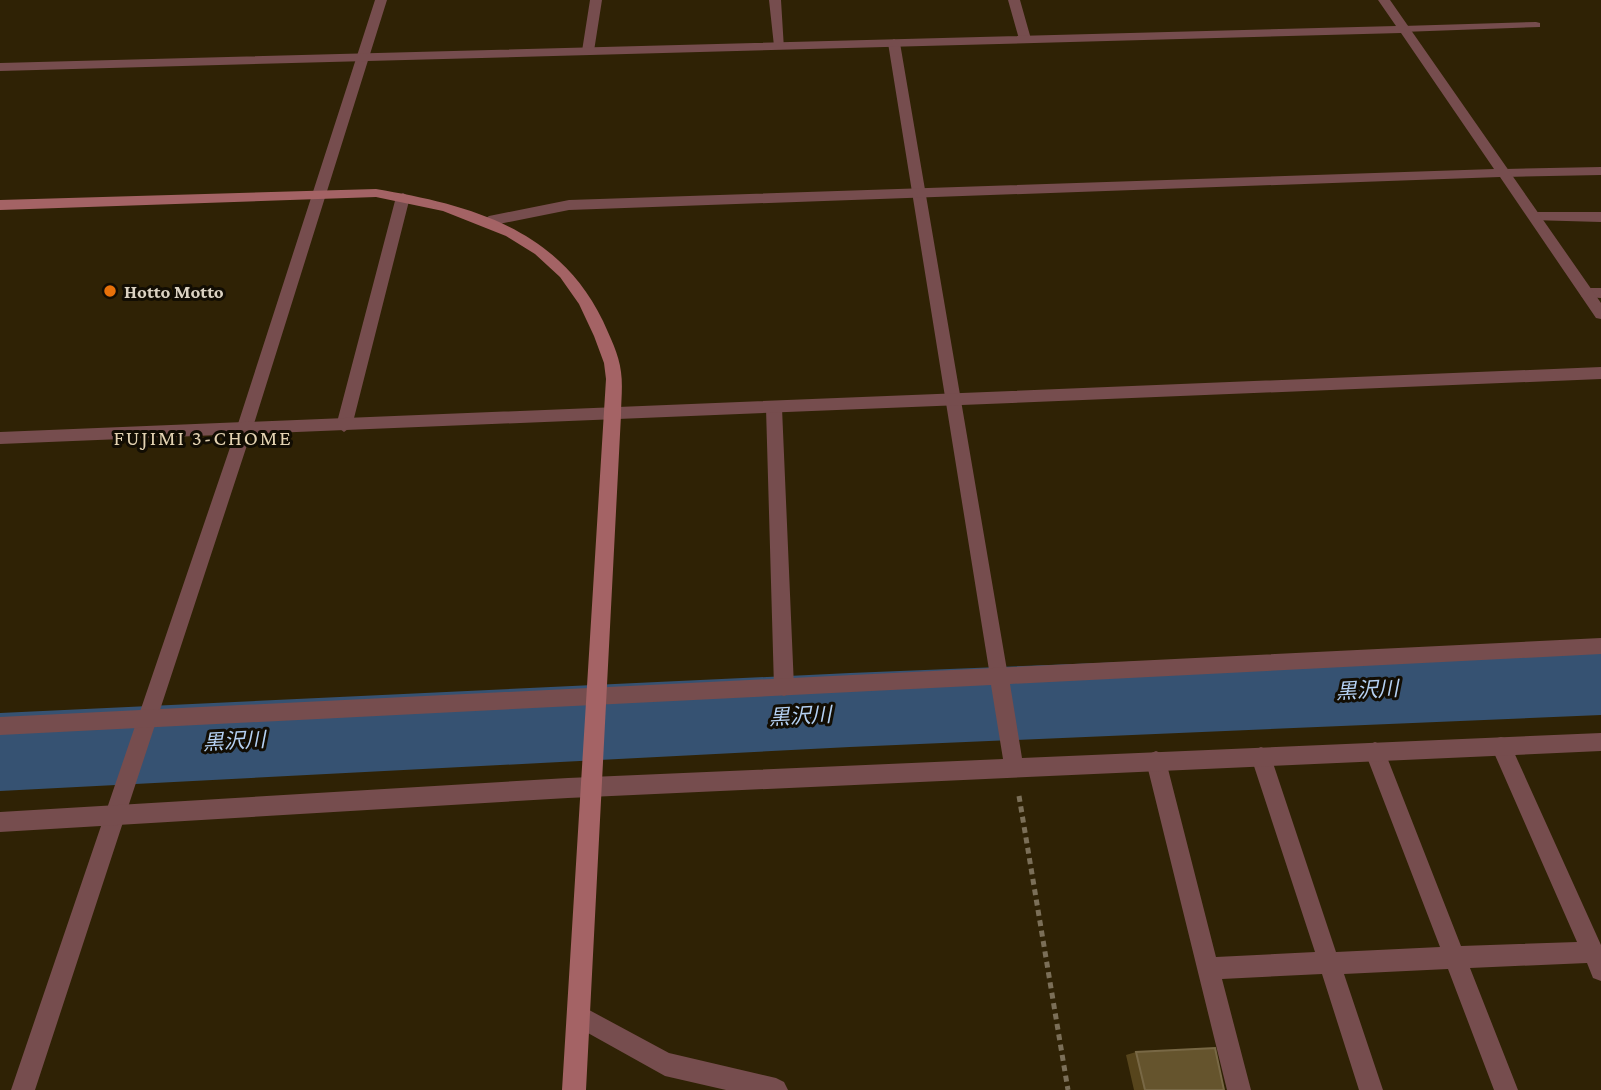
<svg xmlns="http://www.w3.org/2000/svg" width="1601" height="1090" font-family="'Crimson Pro','Noto Sans JP',serif">
<style>
.lines{fill:none;stroke-linecap:round;stroke-linejoin:round}
.river{fill:#365272;fill-rule:evenodd}
.path{stroke:#7b6f58;stroke-width:5;stroke-dasharray:6 4.5;stroke-linecap:butt}
.lane{fill:#764d4e;fill-rule:evenodd}
.street{fill:#764d4e;fill-rule:evenodd}
.secondary{fill:#a46365;fill-rule:evenodd}
.wall{fill:#57451c}
.building{fill:#65542d;stroke:#786845;stroke-width:2}
.food-dot{fill:#e8710a;stroke:#120d03;stroke-width:2.5}
.labels{text-anchor:middle;stroke-width:6;stroke-linejoin:round;paint-order:stroke}
.poi-label{font-size:19px;font-weight:bold;fill:#dbd2c2;stroke:#120d03;text-anchor:start}
.neighbourhood-label{font-size:21px;letter-spacing:2px;fill:#e4d3b2;stroke:#120d03}
.water-label{font-size:21px;font-style:italic;fill:#b5d1f3;stroke:#120d03}
</style>
<rect width="100%" height="100%" fill="#2f2205"/>
<g class="lines">
<path class="river" d="M1601 643V715L850 747 0 791V713L850 673Z"/>
<path class="path" d="M1019 796 1068 1090"/>
<path class="lane" d="M375 0H387L252 430 35 1090H11L236 430Z
M590 0H602L594 51 588 55 582 51Z
M769 0H781L784 49 774 46Z
M1008 0H1020L1031 39 1029 41 1019 39Z
M1536 22 1540 23V27L1402 32 1396 29 1402 26Z
M894 39 900 43 1008 676 1006 682 999 685 992 682 990 676 888 43Z
M1601 167V175L1505 177 1498 173 1505 169Z
M403 193 410 197 352 426 344 432 336 426 396 197Z
M1536 212H1601V222L1531 220V214Z
M1587 288H1601V298L1582 297 1580 293Z
M774 402 782 408 794 687 791 693 784 696 777 693 774 687 766 408Z
M1501 737 1508 739 1601 945V981L1593 978 1587 963 1470 968 1518 1090H1494L1448 969 1344 974 1383 1090H1359L1322 974 1222 979 1251 1090H1227L1146 761 1149 754 1156 751 1163 754 1166 761 1216 957 1315 952 1251 757 1254 750 1261 747 1268 750 1271 757 1336 952 1440 947 1365 752 1368 745 1375 742 1382 745 1385 752 1461 946 1577 942 1491 746 1494 739Z"/>
<path class="street" d="M1378 0H1390L1601 303V319L1596 318 1500 177 569 210 489 226 482 221 489 216 569 200 1494 169 1401 33 0 71V63L1396 26Z
M1601 367V379L0 444V432Z
M1601 638V654L1010 684 1022 758 1601 733V751L568 798 0 832V812L568 778 1003 759 991 685 0 735V717Z
M578 1004 669 1053 776 1078 784 1082 788 1090H726L665 1076 570 1023 567 1015 570 1007Z"/>
<path class="secondary" d="M376 189C470 205 558 228 603 321 610 337 619 354 621 372 623 386 621 401 621 415L586 1090H562L606 379 604 363 594 336 579 304 560 277 535 254 506 236 443 211 376 197 0 210V200Z"/>
</g>
<path class="wall" d="M1136 1052 1224 1090H1134L1126 1055Z"/>
<path class="building" d="M1215 1048 1224 1090H1145L1136 1052Z"/>
<circle class="food-dot" cx="110" cy="291" r="7"/>
<g class="labels">
<g class="poi-label">
<text x="124" y="298">Hotto Motto</text>
</g>
<g class="neighbourhood-label">
<text x="203" y="445">FUJIMI 3-CHOME</text>
</g>
<g class="water-label">
<text transform="translate(1367 690) rotate(-3)" y="7">黒沢川</text>
<text transform="translate(800 716) rotate(-3)" y="7">黒沢川</text>
<text transform="translate(234 741) rotate(-3)" y="7">黒沢川</text>
</g>
</g>
</svg>
